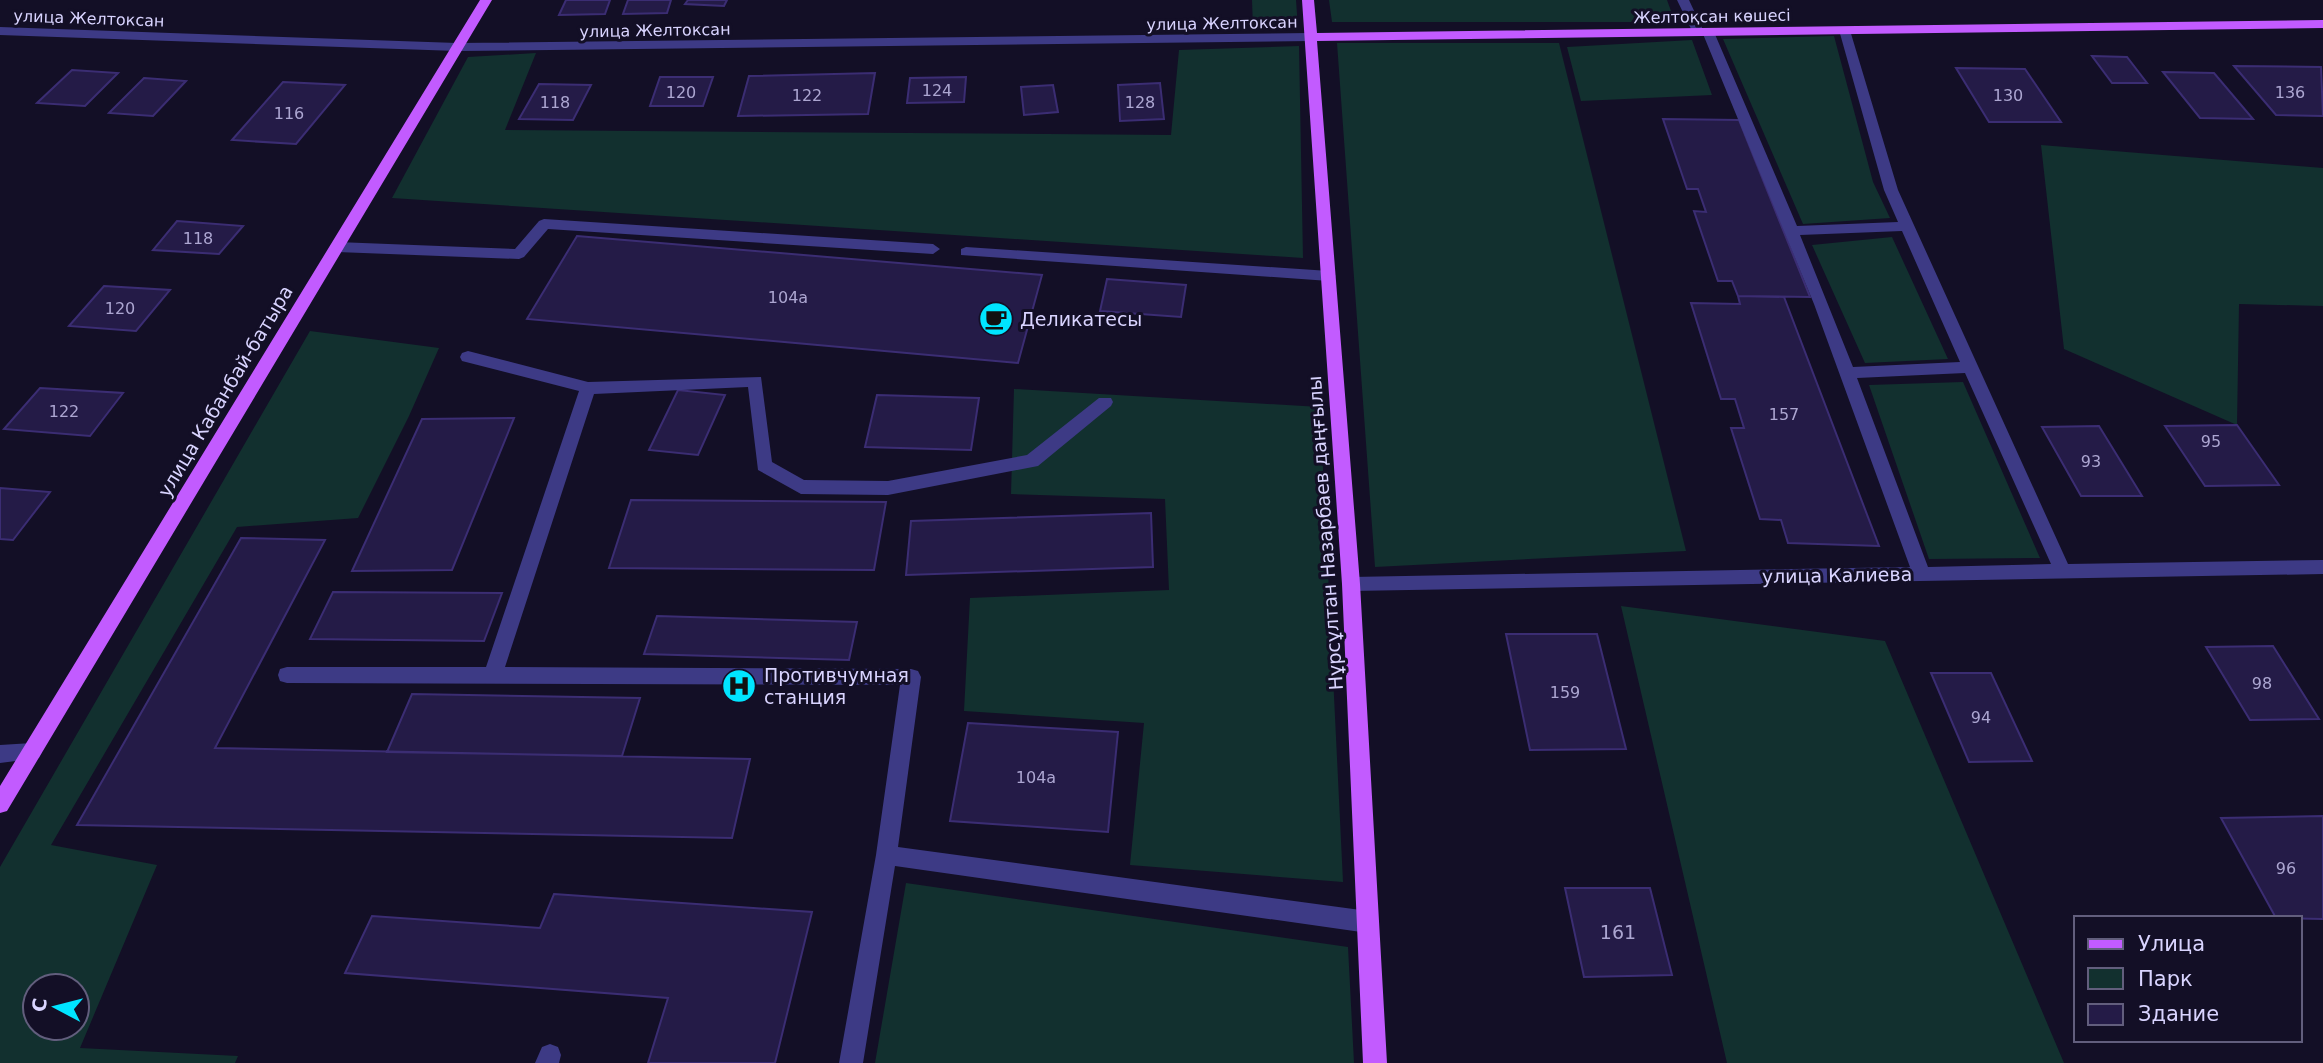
<svg xmlns="http://www.w3.org/2000/svg" width="2323" height="1063" font-family="'DejaVu Sans',sans-serif">
<style>
.green{fill:#12302f;fill-rule:evenodd}
.building{fill:#241b47;stroke:#3b2d73;stroke-width:2}
.lines{fill:none;stroke-linecap:round;stroke-linejoin:round}
.minor{fill:#3d3a85;fill-rule:evenodd}
.major{fill:#c25bff;fill-rule:evenodd}
.labels{text-anchor:middle;stroke-width:6;stroke-linejoin:round;paint-order:stroke}
.far-street-label{font-size:16px;fill:#d9d4ff;stroke:#130f26}
.number-label{font-size:16px;fill:#aca6d1}
.poi-label{font-size:19px;fill:#d9d4ff;stroke:#130f26;text-anchor:start}
.street-label{font-size:19px;fill:#d9d4ff;stroke:#130f26}
.near-number-label{font-size:19px;fill:#aca6d1}
</style>
<rect width="100%" height="100%" fill="#130f26"/>
<path class="green" d="M1252 0H1296L1298 28H1253Z
M1329 0H1667L1675 22H1332Z
M1834 36 1873 182 1890 218 1803 224 1723 39Z
M1692 40 1712 95 1581 101 1567 47Z
M1337 43H1559L1686 551 1375 567Z
M1299 46 1303 258 392 198 468 57 536 53 505 130 1171 135 1179 50Z
M2041 145 2323 168V306L2239 304 2237 425 2064 349Z
M1892 237 1948 359 1865 363 1812 245Z
M310 331 439 348 409 416 358 518 237 527 51 845 157 865 80 1048 238 1056 235 1063H0V867ZM35 986H77V1028H35Z
M1963 382 2040 558 1929 559 1869 385Z
M1014 389 1320 407 1343 882 1130 865 1144 723 964 711 970 598 1169 590 1165 499 1011 494Z
M1621 606 1885 641 2064 1063H1727Z
M906 883 1348 947 1354 1063H875Z"/>
<path class="building" d="M566 0H610L605 14 559 15Z
M628 0H671L667 13 623 14Z
M688 0H727L724 6 685 4Z
M2092 56 2127 57 2147 83H2112Z
M2234 66 2321 67 2323 116 2276 115Z
M1956 68 2025 69 2061 122H1989Z
M72 70 118 73 85 106 37 103Z
M2163 72 2214 73 2253 119 2200 118Z
M875 73 868 114 738 116 749 76Z
M660 77H713L703 106H650Z
M966 77 964 102 907 103 910 78Z
M144 78 186 81 153 116 109 113Z
M283 82 345 85 296 144 232 140Z
M1160 83 1164 119 1120 121 1118 85Z
M539 84 591 85 573 120 519 119Z
M1053 85 1058 112 1024 115 1021 87Z
M1663 119 1739 120 1810 297 1738 296 1732 281H1718L1694 211 1706 212 1698 189H1687Z
M177 221 243 226 219 254 153 250Z
M577 236 1042 275 1018 363 527 319Z
M1107 279 1186 285 1181 317 1100 311Z
M104 286 170 290 136 331 69 326Z
M1738 296 1784 297 1879 546 1788 543 1781 520 1760 519 1731 428H1744L1735 399H1721L1691 303 1740 304Z
M40 388 123 393 90 436 4 429Z
M678 390 725 395 698 455 649 450Z
M877 395 979 398 971 450 865 447Z
M514 418 452 570 352 571 422 419Z
M2237 425 2279 485 2205 486 2165 426Z
M2099 426 2142 496H2081L2042 427Z
M0 488 50 492 13 540 0 539Z
M631 500 886 502 874 570 609 568Z
M1151 513 1153 567 906 575 911 521Z
M241 538 325 540 215 748 750 759 732 838 77 825Z
M333 592 502 593 484 641 310 639Z
M657 616 857 622 849 660 644 654Z
M1506 634H1597L1626 749 1530 750Z
M2273 646 2319 719 2250 720 2206 647Z
M1931 673H1991L2032 761 1969 762Z
M412 694 640 698 622 756 387 752Z
M968 723 1118 732 1108 832 950 821Z
M2323 816V919L2276 918 2221 818Z
M1565 888H1650L1672 975 1584 977Z
M554 894 812 912 775 1063H648L668 998 345 973 372 916 540 928Z"/>
<g class="lines">
<path class="minor" d="M1677 0H1689L1703 30 1708 28 1714 32 1797 226 1898 222 1884 190 1839 30 1849 27 1898 190 2068 564 2323 560V574L1351 591 1345 589 1342 584 1345 579 1351 577 1910 567 1814 304 1703 34 1694 35ZM1902 231 1960 362 1853 367 1800 235ZM1965 373 2051 564 1928 567 1857 378Z
M0 27 457 43 1311 33 1317 37 1311 41 457 51 0 35Z
M544 219 933 244 940 249 933 254 548 229 524 257 519 259 337 252 330 247 337 242 515 249 539 221Z
M966 247 1329 271 1336 276 1329 281 961 255V249Z
M468 351 588 382 761 377 772 462 804 480 888 481 1027 455 1099 398H1111L1113 402 1111 406 1038 466 888 495 801 494 758 470 748 387 594 394 505 667 911 669 918 671 921 677 898 847 1368 911 1376 915 1379 922 1376 929 1368 933 895 866 863 1063H839L876 855 900 685 287 683 280 681 278 675 280 669 287 667H486L579 391 462 361 460 357 462 353Z
M32 743 39 746 42 752 39 758 0 763V745Z
M550 1044 558 1047 561 1055 559 1063H535L542 1047Z"/>
<path class="major" d="M480 0H492L7 811 0 813V786Z
M1302 0H1314L1317 33 2323 20V28L1317 41 1360 584 1387 1063H1363L1342 584Z"/>
</g>
<defs>
<g id="cafe-disc" transform="scale(1.75)"><circle r="9.5" fill="#00e5ff" stroke="#130f26"/><path d="M-5.5-4.5H6V0H3Q3 3.5 0 3.5H-2.5Q-5.5 3.5-5.5 0ZM3-3.2v2h1.7v-2ZM-6 4.5H4V6H-6Z" fill="#111"/></g>
<g id="hospital-disc" transform="scale(1.75)"><circle r="9.5" fill="#00e5ff" stroke="#130f26"/><path d="M-5-5h3v3.5h4V-5h3V5h-3V1.5h-4V5h-3Z" fill="#111"/></g>
</defs>
<g fill-rule="evenodd">
<use href="#cafe-disc" x="996" y="319"/>
<use href="#hospital-disc" x="739" y="686"/>
</g>
<g class="labels">
<g class="far-street-label">
<text transform="translate(1712 16) rotate(-1)" y="6">Желтоқсан көшесі</text>
<text transform="translate(89 18) rotate(2)" y="6">улица Желтоксан</text>
<text transform="translate(1222 23) rotate(-1)" y="6">улица Желтоксан</text>
<text transform="translate(655 30) rotate(-1)" y="6">улица Желтоксан</text>
</g>
<g class="number-label">
<text x="937" y="96">124</text>
<text x="681" y="98">120</text>
<text x="2290" y="98">136</text>
<text x="807" y="101">122</text>
<text x="2008" y="101">130</text>
<text x="555" y="108">118</text>
<text x="1140" y="108">128</text>
<text x="289" y="119">116</text>
<text x="198" y="244">118</text>
<text x="788" y="303">104а</text>
<text x="120" y="314">120</text>
<text x="64" y="417">122</text>
<text x="1784" y="420">157</text>
<text x="2211" y="447">95</text>
<text x="2091" y="467">93</text>
<text x="2262" y="689">98</text>
<text x="1565" y="698">159</text>
<text x="1981" y="723">94</text>
<text x="1036" y="783">104а</text>
<text x="2286" y="874">96</text>
</g>
<g class="poi-label">
<text x="1020" y="326">Деликатесы</text>
<text x="764" y="682">Противчумная<tspan x="764" dy="22">станция</tspan></text>
</g>
<g class="street-label">
<text transform="translate(225 391) rotate(-59)" y="7">улица Кабанбай-батыра</text>
<text transform="translate(1325 533) rotate(-94)" y="7">Нұрсұлтан Назарбаев даңғылы</text>
<text transform="translate(1837 575) rotate(-1)" y="7">улица Калиева</text>
</g>
<g class="near-number-label">
<text x="1618" y="939">161</text>
</g>
</g>
<rect x="2074" y="916" width="228" height="126" fill="#130f26" stroke="#625e7d" stroke-width="2"/>
<rect x="2088" y="939" width="35" height="10" fill="#c25bff" stroke="#625e7d" stroke-width="2"/>
<text x="2138" y="951" font-size="21" fill="#d9d4ff">Улица</text>
<rect x="2088" y="968" width="35" height="21" fill="#12302f" stroke="#625e7d" stroke-width="2"/>
<text x="2138" y="986" font-size="21" fill="#d9d4ff">Парк</text>
<rect x="2088" y="1004" width="35" height="21" fill="#241b47" stroke="#625e7d" stroke-width="2"/>
<text x="2138" y="1021" font-size="21" fill="#d9d4ff">Здание</text>
<g transform="translate(56 1007) rotate(277)"><circle r="33" fill="#130f26" stroke="#625e7d" stroke-width="2"/>
<path d="M0-5L12 26L0 18L-12 26Z" fill="#00e5ff"/>
<text y="-10" font-size="19" font-weight="bold" text-anchor="middle" fill="#d9d4ff">С</text>
</g>
</svg>
